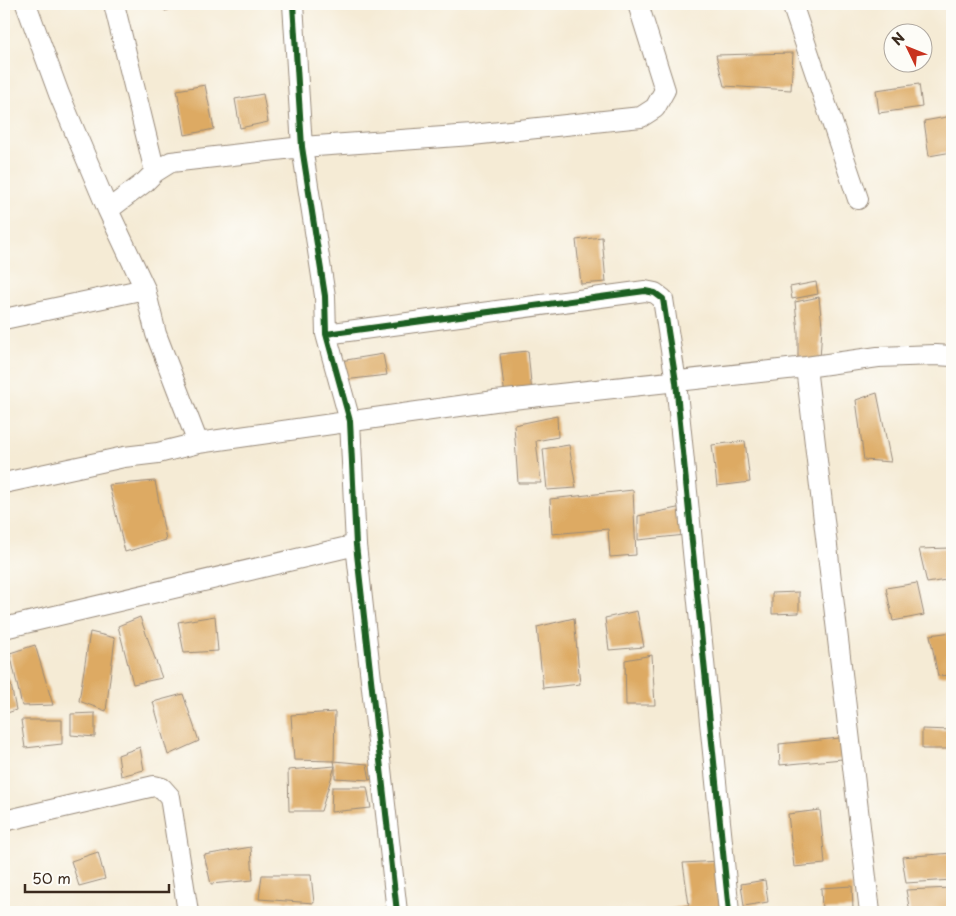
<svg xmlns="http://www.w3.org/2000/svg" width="956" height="916" font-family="'Playpen Sans',sans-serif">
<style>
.building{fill:#ddaa64}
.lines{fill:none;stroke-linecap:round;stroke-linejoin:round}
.street-casing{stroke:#988a7a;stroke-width:22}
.street{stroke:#fff;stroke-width:20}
.cycleway-casing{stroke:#fdfcf7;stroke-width:9}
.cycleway{stroke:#1b5e20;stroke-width:6}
</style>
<rect width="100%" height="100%" fill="#fdfcf7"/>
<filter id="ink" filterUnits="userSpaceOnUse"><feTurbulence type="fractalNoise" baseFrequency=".02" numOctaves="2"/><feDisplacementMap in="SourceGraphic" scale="10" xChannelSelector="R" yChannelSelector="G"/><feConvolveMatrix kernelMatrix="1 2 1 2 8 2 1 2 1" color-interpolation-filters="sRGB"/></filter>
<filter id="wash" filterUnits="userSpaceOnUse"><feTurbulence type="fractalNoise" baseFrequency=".0096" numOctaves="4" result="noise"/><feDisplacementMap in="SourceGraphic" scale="20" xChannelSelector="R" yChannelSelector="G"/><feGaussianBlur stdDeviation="1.12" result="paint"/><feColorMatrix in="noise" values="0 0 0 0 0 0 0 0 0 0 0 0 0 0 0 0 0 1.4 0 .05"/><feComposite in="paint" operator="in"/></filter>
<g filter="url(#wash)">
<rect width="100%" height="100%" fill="#f5ebd5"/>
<g id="blocks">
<path class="building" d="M163 4H186L165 11Z
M793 53 791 90 724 86 716 55Z
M919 84 922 107 879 113 876 90Z
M205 85 214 129 185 135 177 90Z
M263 94 268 122 240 128 235 99Z
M952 116V152L929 156 924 121Z
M602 237 606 282 581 284 576 240Z
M816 282 818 294 792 299 790 287Z
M819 297 822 326 820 360 798 363V332L795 302Z
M528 351 532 394 505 397 500 354Z
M383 354 387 375 344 380 340 361Z
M877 393 891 462 864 460 856 400Z
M557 416 558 437 536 441 541 483H518L514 425Z
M745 441 750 482 717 486 712 445Z
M569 445 576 488 547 490 543 449Z
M155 481 166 540 125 552 109 485Z
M633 490 636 555 610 557 608 529 552 534 550 499Z
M682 507 685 535 638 540V516Z
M950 548 952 558V579L927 583 919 549Z
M917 583 924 615 893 621 886 588Z
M799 592V613L772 614V593Z
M637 611 644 647 609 650 605 618Z
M215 616 218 651 184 653 178 622Z
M140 617 162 678 133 684 118 626Z
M574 618 580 684 543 688 537 627Z
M90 632 115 638 106 711 79 701Z
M952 632V675L938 676 930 635Z
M35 645 53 705 22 706 10 653Z
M652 655 655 705H626L625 660Z
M10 680 16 710 4 714V682Z
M183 694 199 741 168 755 153 702Z
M335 712 334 761 294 760 291 715Z
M95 713V737L71 735V714Z
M21 720H62V744L25 748Z
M922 729 952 730V749H922Z
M840 738 842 759 780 765 779 744Z
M140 747 144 770 121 776 118 755Z
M334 761 367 764 370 780 335 778V766L321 811H289L288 770 335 766Z
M332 787H367L371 808 331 812Z
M820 810 825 864 794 867 788 814Z
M251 847 253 880 211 884 204 855Z
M98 852 105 879 79 886 71 861Z
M952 853V880L906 883 902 857Z
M719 861 722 912H665L664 910 689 905 683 863Z
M262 875H311L314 903 259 899Z
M765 880 768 902 744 906 741 884Z
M852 886 853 909 822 910 821 888Z
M952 888V912H910L906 890Z"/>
</g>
</g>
<g filter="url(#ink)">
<use href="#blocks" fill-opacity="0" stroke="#988a7a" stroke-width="1"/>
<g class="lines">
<g class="street-casing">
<path id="street" d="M26 4 59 94 108 210 145 289 156 334 198 443
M114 4 155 172
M293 4 302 147 325 296 326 334 350 421 356 545 397 912
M792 4 858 199
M108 210 145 182 155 172 171 162 302 147 472 135 641 117 655 108 665 90 638 4
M4 319 145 289
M326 334 645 291 655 293 663 299 676 382 729 912
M806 367 870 912
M4 483 124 457 158 453 198 443 495 401 806 367 878 357 936 355 952 356
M4 628 356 545
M4 821 154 786 162 788 170 797 188 912"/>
</g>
<use href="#street" class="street"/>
<g class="cycleway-casing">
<path id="cycleway" d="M293 4 302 147 325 296 326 334 350 421 356 545 397 912
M326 334 645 291 655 293 663 299 676 382 729 912"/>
</g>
<use href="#cycleway" class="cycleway"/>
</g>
</g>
<rect width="956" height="916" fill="none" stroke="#fdfcf7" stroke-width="20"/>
<g transform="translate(908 48) rotate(313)"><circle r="24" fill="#fdfcf7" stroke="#afa8a0"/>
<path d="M0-4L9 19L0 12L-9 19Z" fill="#c8321e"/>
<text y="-8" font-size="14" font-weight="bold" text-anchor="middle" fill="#3b2a1e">N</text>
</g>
<path d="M25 884v8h144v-8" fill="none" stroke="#3b2a1e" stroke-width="2.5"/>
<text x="32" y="884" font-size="15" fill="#3b2a1e" stroke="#fdfcf7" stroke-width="4" paint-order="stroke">50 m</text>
</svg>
